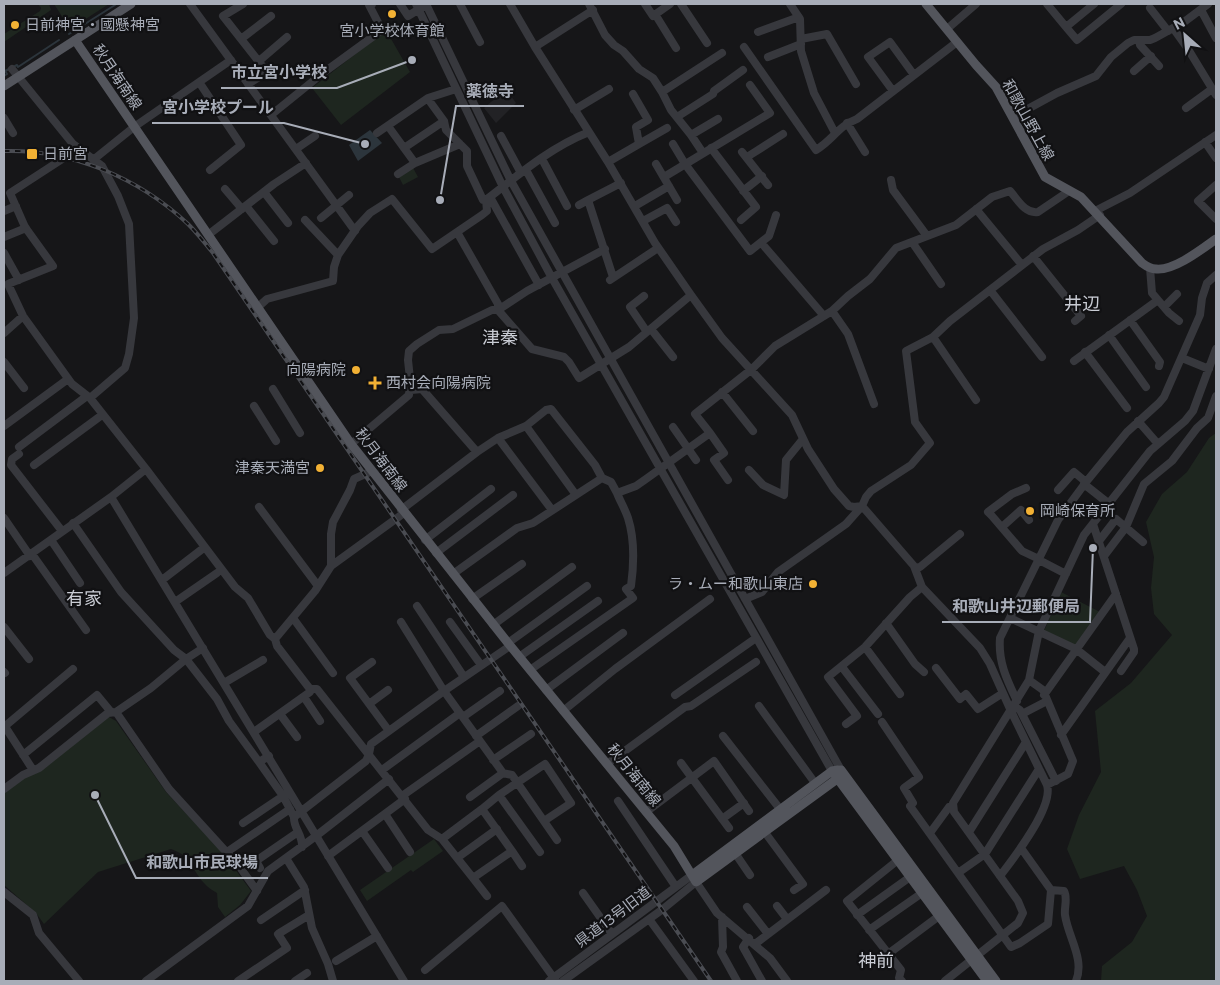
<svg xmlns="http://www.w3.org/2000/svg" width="1220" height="985" font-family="Commissioner,'Noto Sans JP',sans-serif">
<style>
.built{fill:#222225}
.green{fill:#1e261f}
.water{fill:#2c353c}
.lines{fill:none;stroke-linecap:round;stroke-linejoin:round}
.stream{stroke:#2c353c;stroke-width:2}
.minor{stroke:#37383d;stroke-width:8}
.major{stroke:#53555c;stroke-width:9}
.rail-casing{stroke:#4a4c52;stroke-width:4}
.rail{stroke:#111113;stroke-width:2;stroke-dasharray:5.5;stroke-linecap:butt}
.poi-dot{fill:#f2b134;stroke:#111113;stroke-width:2}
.labels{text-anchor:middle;stroke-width:4.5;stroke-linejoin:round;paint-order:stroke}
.poi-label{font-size:15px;fill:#a8adb8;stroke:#111113;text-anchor:start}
.street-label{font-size:15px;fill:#a8adb8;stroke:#111113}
.quarter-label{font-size:18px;fill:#c9ccd4;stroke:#111113}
.leader{fill:none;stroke:#a8adb8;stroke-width:2}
.callout-dot{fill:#a8adb8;stroke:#111113;stroke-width:2}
.callout-label{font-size:16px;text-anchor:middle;font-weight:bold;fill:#a8adb8;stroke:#111113;stroke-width:4.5;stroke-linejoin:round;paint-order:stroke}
</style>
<rect width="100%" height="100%" fill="#161618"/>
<path class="built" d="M506 89 516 103 496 123 484 108Z"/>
<path class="green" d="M38 4H49L51 10 4 42V34L40 11 41 8Z
M54 4H109L70 29Z
M386 30 410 72 341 125 312 88Z
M412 166 418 177 403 185 398 175Z
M1216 433V981H1101L1102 966 1132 942 1147 916 1137 890 1124 866 1080 879 1067 849 1079 815 1101 772 1095 711 1131 683 1172 635 1154 614 1151 588 1154 557 1146 522 1162 494 1187 472 1209 438Z
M1061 592 1100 612 1076 646 1044 631Z
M109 717 116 721 166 792 224 854 251 891 240 905 225 917 218 907 217 893C212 890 207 887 204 883 191 869 192 856 171 849L98 872 44 924 36 913 4 885V792Z
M434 839 443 851 413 872 411 870 367 901 360 890Z"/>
<path class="water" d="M370 130 382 143 358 161 349 145Z"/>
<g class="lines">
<path class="stream" d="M69 34 115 5
M4 76 7 74 5 71 17 65 18 67 59 40"/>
<path class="minor" d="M190 4 355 231
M243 4 223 16 267 72 248 84
M400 4 408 16 421 8
M416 4 503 187 552 278 832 771
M426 4 511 181 841 770
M460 4 480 42
M510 4 535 47 608 162 655 243 691 295 722 338 792 415 808 449 834 489 849 506 854 507 862 506
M589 4 605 35 614 45 623 51 639 69 653 78 662 92 671 110 691 135 703 153
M645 4 653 16 670 4
M681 4 707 43
M790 4 800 19 801 51 814 93 835 133
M1047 4 1066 27 1094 4
M1150 8 1168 31
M1201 10 1216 38
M655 14 676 48
M1066 27 1077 40 1121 4
M1173 28 1188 49 1216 95
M947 29 976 4
M758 32 799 17
M241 39 271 16
M801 39 827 34 856 84
M1139 40 1140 45 1159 66
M535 47 593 10
M744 47 816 150C833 140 838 126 857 119L957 42
M768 57 801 44
M259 61 287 37
M12 69 73 144 102 166 118 196 129 224 134 318 129 354 125 368 90 398
M1134 71 1151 56
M199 82 241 145 210 170
M893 91 868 57 890 42 914 75
M662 92 722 53
M428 99 444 121 446 130 467 151V166L483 200H486
M1186 108 1212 89
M574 110 609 89
M271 115 323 73 382 30 369 5 372 4
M677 117 713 94 714 91 743 70
M1013 117 1057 93 1096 76 1111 57 1128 43 1134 40H1150L1155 38 1184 22 1208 4
M4 118 13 133
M847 123 865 152
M388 126 415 163 460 144
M377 133 428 98 456 89
M691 135 718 119
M501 136 521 173
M1205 142 1216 158
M639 144 667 128
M673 144 685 164 750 251 769 236 776 215
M404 148 444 121
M711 148 756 207 741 220
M296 149 315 136
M742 152 768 185
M747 157 783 134
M542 159 567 206
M93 160 134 127 231 60
M608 162 639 144 636 127 648 120 633 94
M656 164 677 200
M526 170 555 223
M398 174 415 163
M664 177 770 113 750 85
M891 180 893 190 927 236
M1216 185 1198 201 1216 219
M225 189 242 209
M743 191 762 176
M264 192 288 223
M490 197 539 285
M579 205 588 200
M246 206 274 241
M635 206 669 186
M976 209 1022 265
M4 211 16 206
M1095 211 1130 193 1216 135
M321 218 349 195
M305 220 338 255
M643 221 667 208 676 222
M457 232 498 304V310
M208 235 274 184 306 163
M4 237 26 228
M912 242 941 284
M764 246 824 316
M4 253 19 280
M1033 256 1081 316 1075 321
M1150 268 1152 293 1169 313 1179 321
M613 277 588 200 621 183
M610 280 658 248
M990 290 1042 357
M644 296 630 307 647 332
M1164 307 1177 294
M257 308 267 299 333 281 334 267 338 255 358 226 370 213 392 199 432 249 482 215 487 211 486 200C518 175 551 147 589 132
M498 310 527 291 605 249
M832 311 848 334 874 404
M1130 320 1160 362 1159 366
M651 329 673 357
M4 333 23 316
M1109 335 1146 387
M933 337 976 400
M1085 352 1127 408
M1182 358 1209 369
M1074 361 1158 300
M4 362 24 388
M273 389 300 433
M411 390 422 389 477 452
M722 392 753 431
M254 406 276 441
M1138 421 1158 444
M4 426 68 379
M526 426 576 495
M673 427 696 460
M710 433 724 453 714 460 728 480
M498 438 552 510
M351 444 409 395 410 379 408 360 409 351 417 344 439 330 453 329 492 310H498L532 349 564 357 569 362 579 378 629 347 691 295
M19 447 87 396
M19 454 12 459 11 465 62 531
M34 465 102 415
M146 469 235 587 248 598 270 635 275 639 277 646 310 689V692L254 732
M749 470 763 485 784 495 786 460 803 439
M1084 484 1108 503
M1026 488 1012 494 988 512 992 516 1022 551 1039 559
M1058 490 1074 472 1086 482
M111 497 404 981
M862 506 914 566 922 587 980 648 990 664 1011 711 1047 785C1054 807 1013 859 1000 876
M259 507 318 586
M401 510 477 452 498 438 526 426 546 410 551 409 595 465 602 478 611 482 617 493 636 486 646 479 710 433 695 414 752 369 775 346 832 311 848 296 870 279 896 248 956 225 992 197 1010 191C1018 200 1025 214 1038 212L1069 191
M4 518 30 556
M73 523 121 592 174 650 186 659 217 699 229 721 259 762
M1093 524 1134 649V652L1121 671
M1002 527 1021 510 1029 520
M51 540 80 583
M425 540 491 489
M1099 541 1116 519 1143 542
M436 553 513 495
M32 554 86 630
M1104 556 1126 527 1144 484 1172 461 1197 428 1208 418 1216 396
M1039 560 1066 574
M331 566 404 513
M915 568 920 567 960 534
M4 573 111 497 146 469 90 398 72 384 23 316 8 284 53 266 25 227 10 193 67 156 73 144
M453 574 517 528 533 523 602 478
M162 580 201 550
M472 599 522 564
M745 599 762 592 778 572 846 524 862 506 866 497 871 491 911 465 930 443 915 422 906 351 933 337 950 321 1043 249 1078 230 1100 215
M175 602 217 573
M417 606 464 677
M293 618 333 673
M1010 618 1076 649 1105 672
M401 622 444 691 503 773 512 775 557 840
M450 622 481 665
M886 623 915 664 924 672
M493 625 572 567
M4 627 29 659
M275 639 315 591 331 566V534L333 522 350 490 354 479 372 471
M508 643 587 586
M865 647 900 694
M519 657 598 601
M372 662 350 678 389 731
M842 667 878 714
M936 668 960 699 966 694 978 709 1003 693
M530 670 633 598 626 589 631 586C634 564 635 540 628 518 625 509 620 501 617 493
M4 672 5 673
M1029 680 1043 690 1073 761 1068 774 1047 785
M224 683 263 660
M310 689H317L428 830 442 839 473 878
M546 690 623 633
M675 695 756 638
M1044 695 1116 594
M304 697 320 721
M1017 701C1007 680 998 662 1000 638L1058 520 1086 482 1127 432 1159 403 1164 397 1200 315 1202 298 1207 283 1216 275
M369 704 388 690
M759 706 815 783
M1014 706 1020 710 1056 781
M563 711 615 669 710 599
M116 712 169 789 239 866 257 891
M280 714 297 737
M1022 714 1047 701
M463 717 500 691
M882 722 919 777 904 788 913 803 910 806 1011 947 1020 943 1048 924 1051 890
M846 724 857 716 828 677 865 647 910 597 922 587
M4 725 33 770
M4 727 73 669
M1061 735 1130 638
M476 736 518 706
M723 736 780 809
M23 755 97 695 111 712
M269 756 259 762 283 796 294 817 366 761 369 754 371 744 444 691 510 646
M493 760 531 734
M681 763 729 828
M607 764 685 707 691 706 756 662
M382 770 460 713
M4 789 23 775 39 768 108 713 116 712 151 688 186 659 203 648
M499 795 540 852
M402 796 480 741
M470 797 503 773
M618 801 676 887
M482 809 512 851 473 878 487 896
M646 812 714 761 749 811
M385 814 410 852
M294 817C293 828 303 835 302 847
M722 819 744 803
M243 823 286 794
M761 827 803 884 794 890
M362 831 388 868
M969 832 1026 742
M930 833 949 807 953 806
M442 839 482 809 499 795 545 764 571 803 544 821
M1021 848 1051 890 1064 891C1068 898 1064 907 1065 915 1068 937 1085 959 1076 981
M512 851 522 866
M227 852 290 809
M735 853 750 875
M328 856 405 799
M286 858 304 887 312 928 328 964 333 981
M457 858 497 829
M898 860 847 901 901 970 899 978 902 981
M260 868 256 861 298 832
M958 873 985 854 1039 769
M4 892 33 915 39 933 79 981
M583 893 612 934
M777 906 787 919
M747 907 768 934
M857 915 910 877
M722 917 723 947 721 952 737 981
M649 919 694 981
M261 920 305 890
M869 930 922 893
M749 938 743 947 762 981
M755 944 826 890
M888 954 939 916
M336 961 377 936
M425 970 502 906 556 981
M146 981 248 906 268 871 316 836 389 779
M238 981 287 948 278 934 309 915
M295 981 307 973
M549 981 692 875
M563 981 663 909 696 882 717 913 770 958 787 981
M945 981 1018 923 1023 913 1018 901 954 812 953 803 1029 680 1039 631 1084 535 1150 451 1185 421 1193 411 1216 349"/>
<path class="major" d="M926 4 976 65 996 87 1045 177 1081 197 1142 263C1146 266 1150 269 1156 269 1174 271 1202 249 1216 239
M75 40 351 444 508 643 674 846 696 882 837 779 841 770
M4 86 131 4
M841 770 996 981
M832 771 987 981
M692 875 832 771 838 770"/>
<g class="rail-casing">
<path id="rail" d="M4 151C71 149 139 178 188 224 197 233 205 243 213 253L711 981"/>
</g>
<use href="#rail" class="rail"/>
</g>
<g class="poi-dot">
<circle cx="392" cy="14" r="5"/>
<circle cx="15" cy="25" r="5"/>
<rect x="26" y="148" width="12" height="12" rx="2.5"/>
<circle cx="356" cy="370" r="5"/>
<path d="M372.5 375.5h5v5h5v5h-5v5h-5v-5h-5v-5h5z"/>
<circle cx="320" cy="468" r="5"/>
<circle cx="1030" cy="511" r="5"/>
<circle cx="813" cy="584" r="5"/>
</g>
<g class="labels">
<g class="poi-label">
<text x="25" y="30">日前神宮・國懸神宮</text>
<text x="392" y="36" text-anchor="middle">宮小学校体育館</text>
<text x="43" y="159">日前宮</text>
<text x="346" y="375" text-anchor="end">向陽病院</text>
<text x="386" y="388">西村会向陽病院</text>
<text x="310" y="473" text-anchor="end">津秦天満宮</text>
<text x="1040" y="516">岡崎保育所</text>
<text x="803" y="589" text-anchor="end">ラ・ムー和歌山東店</text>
</g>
<g class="street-label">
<text transform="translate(117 77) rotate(56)" y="5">秋月海南線</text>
<text transform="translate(1028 120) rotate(61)" y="5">和歌山野上線</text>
<text transform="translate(381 460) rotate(53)" y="5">秋月海南線</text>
<text transform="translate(634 775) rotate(51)" y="5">秋月海南線</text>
<text transform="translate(613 917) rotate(-37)" y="5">県道13号旧道</text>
</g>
<g class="quarter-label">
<text x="1082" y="310">井辺</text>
<text x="500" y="344">津秦</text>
<text x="84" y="605">有家</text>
<text x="876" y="967">神前</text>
</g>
</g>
<path class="leader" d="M412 60L337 88H221M440 200L456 106H524M365 144L284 123H152M1093 548L1090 622H942M95 795L136 878H268"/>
<g class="callout-dot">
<circle cx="412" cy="60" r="5"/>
<circle cx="440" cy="200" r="5"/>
<circle cx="365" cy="144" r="5"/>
<circle cx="1093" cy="548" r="5"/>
<circle cx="95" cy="795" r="5"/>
</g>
<g class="callout-label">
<text x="279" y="78">市立宮小学校</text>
<text x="490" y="97">薬徳寺</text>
<text x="218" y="113">宮小学校プール</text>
<text x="1016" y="612">和歌山井辺郵便局</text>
<text x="202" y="868">和歌山市民球場</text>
</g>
<rect width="1220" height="985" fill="none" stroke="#a8adb8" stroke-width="10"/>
<g transform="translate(1185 35) rotate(333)" stroke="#111113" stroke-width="4" paint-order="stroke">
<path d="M0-4L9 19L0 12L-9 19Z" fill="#a8adb8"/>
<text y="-8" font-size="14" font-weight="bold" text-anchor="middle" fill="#a8adb8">N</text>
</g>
</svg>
